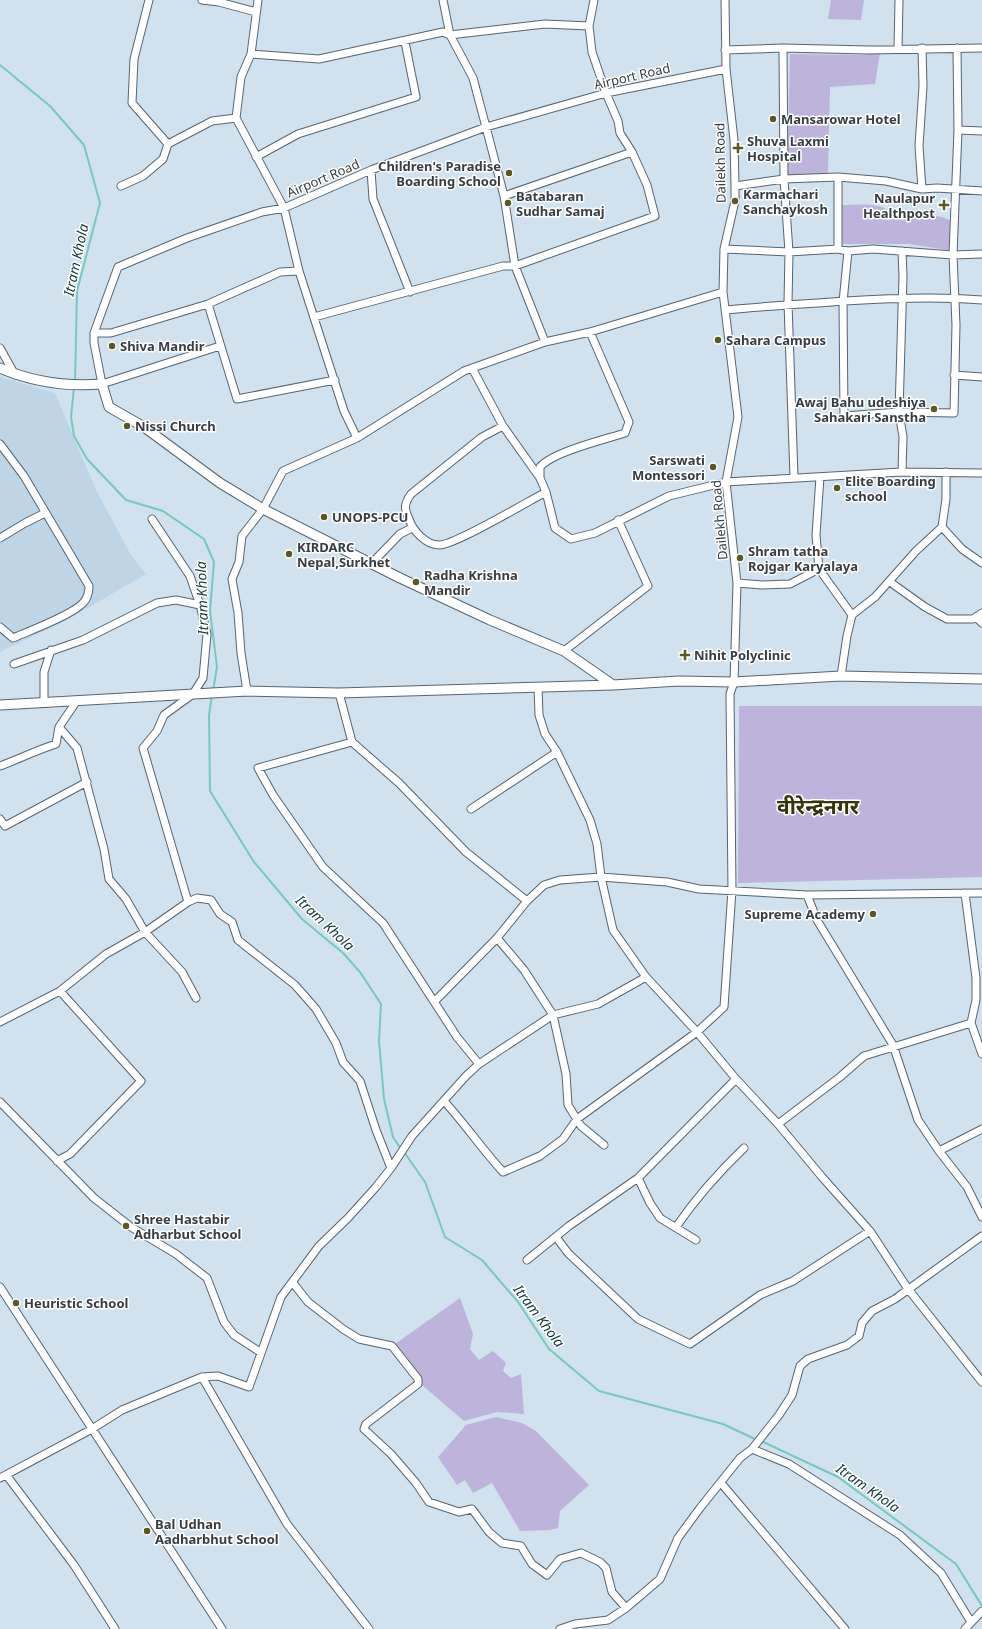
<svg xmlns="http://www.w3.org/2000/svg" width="982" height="1629" font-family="'Noto Sans','Noto Sans Devanagari',sans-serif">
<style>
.built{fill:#bed5e7}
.green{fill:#bdb4db}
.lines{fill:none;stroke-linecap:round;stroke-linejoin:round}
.stream{stroke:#78c8c0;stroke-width:2}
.street-casing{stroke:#56646f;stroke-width:9}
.secondary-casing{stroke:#56646f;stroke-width:11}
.street{stroke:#fff;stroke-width:7}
.secondary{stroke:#fff;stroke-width:9}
.poi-dot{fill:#5a5824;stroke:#fff;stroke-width:1.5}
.labels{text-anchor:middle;stroke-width:3;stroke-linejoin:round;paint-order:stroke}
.street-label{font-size:13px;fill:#373d42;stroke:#fff}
.poi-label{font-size:13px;font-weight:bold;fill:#373d42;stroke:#fff;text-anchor:start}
.water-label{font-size:14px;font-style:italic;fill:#113835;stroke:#fff}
.town-label{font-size:21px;font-weight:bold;fill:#363409;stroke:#fff}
</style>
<rect width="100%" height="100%" fill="#d1e1ee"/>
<path class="built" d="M0 377 55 393 96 490 131 555 146 574 67 620 0 652Z"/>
<path class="green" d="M831 0H864L861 20 828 19Z
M880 53 875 84 830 87 828 174 787 175 790 54 863 55Z
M842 205C854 205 870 203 882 207 888 209 892 214 899 215 916 217 936 212 951 221 953 231 950 240 948 250L909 244H843L840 238V208Z
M739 706H982V877L738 883Z
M460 1298 473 1334 470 1349 479 1360 493 1351 506 1363 503 1371 511 1378 521 1374 524 1414 497 1412 464 1421 422 1385 420 1378 395 1344Z
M496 1417 522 1423 536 1431 589 1485 560 1511 558 1528 550 1530 520 1531 492 1483 473 1493 465 1480 457 1485 438 1457 466 1425Z"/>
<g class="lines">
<path class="stream" d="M0 65 50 106 84 145 100 203 77 291 75 383
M74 387 71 417 74 436 87 459 126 500 163 511 204 539 214 562 210 611 217 667 213 691
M212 695 209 715 210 791 254 862 302 919 343 953 360 972 381 1004 379 1041 384 1099 393 1137 401 1149
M404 1152 425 1182 445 1237 482 1260 518 1302 549 1349 599 1391 723 1424 757 1440
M761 1441 838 1477 956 1564 982 1606"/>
<g class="street-casing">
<path id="street" d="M149 0 134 59 132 103 168 144
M202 0 219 2 256 12
M258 0 251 54 241 77 236 118 284 208 299 271 344 411 357 438
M443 0 450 35 473 78 486 127 504 196 515 266 545 342
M783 48 784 179 789 252 788 303 794 477
M898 49 899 0
M725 50 783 48 868 50 982 48
M251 54 319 59 443 32 450 35 545 24 589 26
M958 130 982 131
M256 157 298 134 416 97 405 42
M371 170 373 199 410 292
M121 186 143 176 163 159 168 144 212 121 236 118
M735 186 784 179 838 177 886 181 922 189 937 188 982 191
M922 189 919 146 923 86 922 48
M504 196 632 152
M724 249 789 252 838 249 848 251 873 249 953 255 982 254
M838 249V177
M848 251 843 302 844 416 899 412 954 413 956 325 953 255 958 130 957 48
M208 304 237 399 335 380
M726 310C765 306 805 304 845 301 891 298 936 296 982 300
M314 317 503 266H515L655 216 647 185 632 152 620 133 618 121 606 93 592 52 589 26 594 0
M590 332 629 422 625 433C603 440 553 452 540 467V478L546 492 555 528 571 539 595 533 669 496 726 482 902 472 982 473
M94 333H111L208 304 280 272 299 271
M220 346 102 384 94 343V333L118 267 187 238 262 212 284 208 371 170 486 127 606 93 726 69
M0 348 15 375
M472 368 503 426 540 478
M954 375 982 377
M503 426 482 437 411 494C404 504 404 509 409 519 413 531 426 545 439 545 453 546 529 501 546 492
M0 444 24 476 89 586C89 593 88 598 83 603 72 615 29 631 13 638L0 627
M902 472 903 437 899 412 903 276 902 251
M820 477 816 535 819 569 852 615
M942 527 962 549 982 563
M0 538 25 523 45 513
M372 563 400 534 412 528
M890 582 925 607 947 619H973L976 617
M737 583 762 585 790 584 819 569
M982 613 976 617 982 623
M564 651 648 586 618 520
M14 664 83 640 157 603 176 600 200 605
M841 676 847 636 852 615 875 597 916 551 942 527 946 499V472
M538 687 539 715 545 734 557 752 590 820 597 844 601 877 613 930 646 977 697 1032 736 1079 778 1124 822 1177 870 1231 908 1289 982 1382
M247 691 241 653 238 613 232 579 239 562 242 536 263 509 283 471 357 438 464 371 545 342 590 332 723 292
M339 693 352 742 399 783 466 852 527 901
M76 702 59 727 77 748 104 849 109 879 126 899 145 932 182 972 196 998
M44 703V672L51 650
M352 742 258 768 273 795 323 867 383 923 457 1037 479 1064
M0 766C19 759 37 750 56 744L59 727
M471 809 557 752
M0 819 5 826 87 782
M965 893 976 978V1000L971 1023 982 1054
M807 895 817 920 893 1045 918 1120 939 1151 967 1187 982 1217
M188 902 197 898 211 900 220 914 232 922 238 940 295 985 316 1009 336 1043 343 1062 360 1081 376 1130 391 1168
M497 938 524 970 553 1015 566 1074 568 1105 581 1126 604 1145
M435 1001 497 938 527 901 544 885 560 880 601 877 667 882 699 889 807 895 982 893
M0 1022 60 991 106 954 145 932 188 902 143 748 157 731 164 715 193 694 203 678 207 634 200 605 190 576 152 519
M444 1101C465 1124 482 1149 503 1172L540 1156 563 1139 577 1119 697 1032 724 1007 732 890 730 694 734 682 737 583 726 482 738 417 723 292 724 249 735 201V186L734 140 726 69 725 0
M0 1102 94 1198 131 1227 176 1254 207 1278 224 1322 234 1335 260 1352
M778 1124 840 1077 864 1056 971 1023
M939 1151 982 1129
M57 1161 70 1154 141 1081 60 991
M638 1178 650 1203 660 1218 696 1240
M676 1227C696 1198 718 1173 744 1148
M556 1237 568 1253 638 1319 690 1344 760 1295 793 1281 870 1231
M527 1260 569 1226 638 1178 736 1079
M293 1283 308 1302 343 1329 359 1339 392 1346 418 1379V1384L366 1424 364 1429 391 1454 416 1483 429 1502 459 1512 472 1509 489 1532 502 1543 521 1546 532 1564 547 1575 560 1559 581 1553 600 1562 606 1568 612 1592 626 1608
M0 1287 222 1629
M202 1377 287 1524 369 1629
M752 1449 789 1464 900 1535 941 1573 971 1622
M7 1476 74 1565 115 1629
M0 1478 92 1429 122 1410 202 1377 218 1376 249 1387 281 1297 319 1246 348 1218 376 1187 391 1168 412 1136 466 1076 479 1064 553 1015 598 1004 646 977
M721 1483 845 1629
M560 1629 575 1624 608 1620 626 1608 660 1579 678 1538 700 1508 740 1458 752 1449 779 1415 792 1395 800 1366 808 1359 847 1345 859 1336 862 1323 872 1311 895 1299 982 1236
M965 1629 982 1611"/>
</g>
<g class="secondary-casing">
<path id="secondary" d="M0 368C33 382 66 387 102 384L109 407 144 427 220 483 263 509 400 578 490 620 564 651 613 685
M0 705 247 691 339 693 613 685 679 681 734 682 841 676 982 679"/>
</g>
<use href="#street" class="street"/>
<use href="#secondary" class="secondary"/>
</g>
<g class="poi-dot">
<circle cx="773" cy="119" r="4"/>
<path d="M736 142h4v4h4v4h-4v4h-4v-4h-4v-4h4z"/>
<circle cx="509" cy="173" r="4"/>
<circle cx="735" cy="201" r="4"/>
<circle cx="508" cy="203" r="4"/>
<path d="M942 199h4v4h4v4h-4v4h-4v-4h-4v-4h4z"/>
<circle cx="718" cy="340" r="4"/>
<circle cx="112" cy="346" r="4"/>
<circle cx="934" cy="409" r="4"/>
<circle cx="127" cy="426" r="4"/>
<circle cx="713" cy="467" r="4"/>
<circle cx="837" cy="488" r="4"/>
<circle cx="324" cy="517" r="4"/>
<circle cx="289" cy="554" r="4"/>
<circle cx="740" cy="558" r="4"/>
<circle cx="416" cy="582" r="4"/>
<path d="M683 649h4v4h4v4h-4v4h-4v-4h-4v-4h4z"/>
<circle cx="873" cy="914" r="4"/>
<circle cx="126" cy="1226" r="4"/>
<circle cx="16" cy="1303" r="4"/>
<circle cx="147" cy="1531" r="4"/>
</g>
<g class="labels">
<g class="street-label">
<text transform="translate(632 76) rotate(-13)" y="5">Airport Road</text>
<text transform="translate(720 163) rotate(-91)" y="5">Dailekh Road</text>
<text transform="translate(323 178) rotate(-23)" y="5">Airport Road</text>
<text transform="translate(719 520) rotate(-95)" y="5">Dailekh Road</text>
</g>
<g class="poi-label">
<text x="781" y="124">Mansarowar Hotel</text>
<text x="747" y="146">Shuva Laxmi<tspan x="747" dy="15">Hospital</tspan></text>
<text x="501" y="171" text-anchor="end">Children's Paradise<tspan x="501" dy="15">Boarding School</tspan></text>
<text x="743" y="199">Karmachari<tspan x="743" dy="15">Sanchaykosh</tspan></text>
<text x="516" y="201">Batabaran<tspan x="516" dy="15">Sudhar Samaj</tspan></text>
<text x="935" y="203" text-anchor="end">Naulapur<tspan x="935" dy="15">Healthpost</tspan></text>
<text x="726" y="345">Sahara Campus</text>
<text x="120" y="351">Shiva Mandir</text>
<text x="926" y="407" text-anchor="end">Awaj Bahu udeshiya<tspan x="926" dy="15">Sahakari Sanstha</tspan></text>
<text x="135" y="431">Nissi Church</text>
<text x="705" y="465" text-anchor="end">Sarswati<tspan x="705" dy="15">Montessori</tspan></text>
<text x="845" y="486">Elite Boarding<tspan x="845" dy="15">school</tspan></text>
<text x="332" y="522">UNOPS-PCU</text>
<text x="297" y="552">KIRDARC<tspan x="297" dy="15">Nepal,Surkhet</tspan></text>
<text x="748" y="556">Shram tatha<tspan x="748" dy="15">Rojgar Karyalaya</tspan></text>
<text x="424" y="580">Radha Krishna<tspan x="424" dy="15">Mandir</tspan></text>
<text x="694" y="660">Nihit Polyclinic</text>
<text x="865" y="919" text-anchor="end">Supreme Academy</text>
<text x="134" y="1224">Shree Hastabir<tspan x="134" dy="15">Adharbut School</tspan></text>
<text x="24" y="1308">Heuristic School</text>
<text x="155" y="1529">Bal Udhan<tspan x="155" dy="15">Aadharbhut School</tspan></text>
</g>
<g class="water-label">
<text transform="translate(76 260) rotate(-78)" y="5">Itram Khola</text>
<text transform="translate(202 598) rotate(-92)" y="5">Itram Khola</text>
<text transform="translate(325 923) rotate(43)" y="5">Itram Khola</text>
<text transform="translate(539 1316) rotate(53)" y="5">Itram Khola</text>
<text transform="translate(868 1488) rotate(35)" y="5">Itram Khola</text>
</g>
<g class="town-label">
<text x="818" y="814">वीरेन्द्रनगर</text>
</g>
</g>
</svg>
